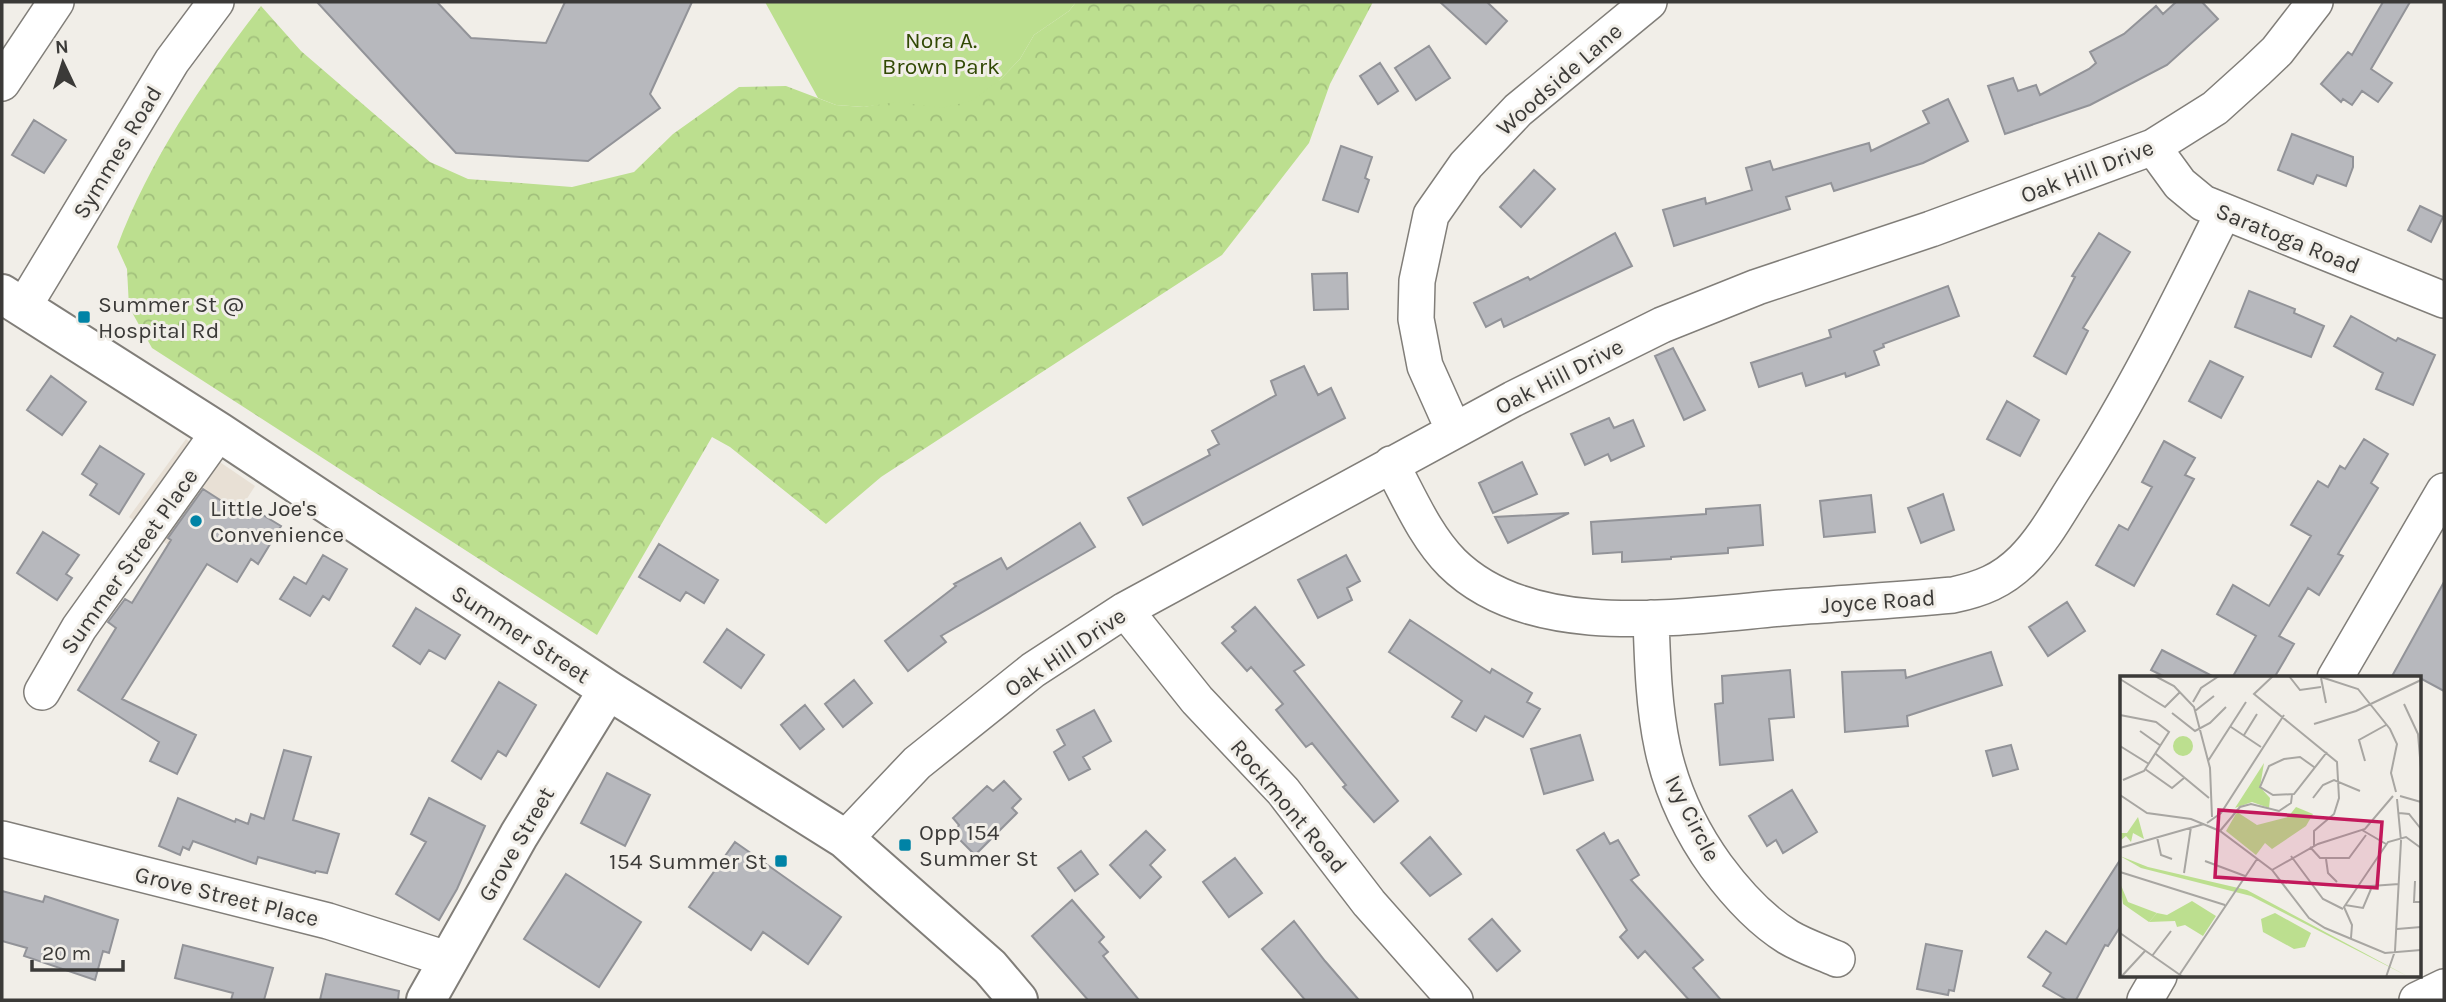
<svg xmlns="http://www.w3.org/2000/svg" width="2446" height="1002" font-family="Karla,sans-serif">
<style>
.built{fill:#e8e0d5}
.forest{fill:url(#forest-crowns)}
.park{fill:#bcdf8f}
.building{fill:#b7b8bd;stroke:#929398;stroke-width:2}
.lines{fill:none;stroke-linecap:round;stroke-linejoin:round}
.minor-casing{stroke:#817e79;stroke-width:38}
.major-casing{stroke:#817e79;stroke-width:42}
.minor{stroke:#fff;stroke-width:35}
.major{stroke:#fff;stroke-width:38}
.poi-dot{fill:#0083a6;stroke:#f1eee8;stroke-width:2.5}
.labels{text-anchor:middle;stroke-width:6;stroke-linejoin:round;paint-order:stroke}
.park-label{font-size:23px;fill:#314904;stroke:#f1eee8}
.street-label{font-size:23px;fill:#3b3a38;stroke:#f1eee8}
.poi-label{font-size:23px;fill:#3b3a38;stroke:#f1eee8;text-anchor:start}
.inset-road{fill:none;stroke:#a8a6a2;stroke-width:2}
.view{fill:#c2185b;fill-opacity:0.15;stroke:#c2185b;stroke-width:3.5}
.inset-edge{fill:none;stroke:#3b3a38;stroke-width:3.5}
</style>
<defs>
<pattern id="forest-crowns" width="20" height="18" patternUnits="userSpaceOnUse" patternTransform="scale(1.75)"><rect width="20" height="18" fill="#bcdf8f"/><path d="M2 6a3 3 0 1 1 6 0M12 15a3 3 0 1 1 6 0" fill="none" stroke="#a2c07c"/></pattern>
</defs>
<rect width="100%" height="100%" fill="#f1eee8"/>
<path class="built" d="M186 439 255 486 202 569 129 517Z"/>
<path class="forest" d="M1076 2H1373L1330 84 1309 143 1222 255 881 477 826 524 730 447 712 437 597 635 152 348 129 307 127 269 117 247C150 159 204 80 261 6L301 51 430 162 468 179 572 187 634 172 673 134 739 87 786 86 836 105 864 107 1000 80 1020 59 1034 35 1069 11Z"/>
<path class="park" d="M765 2H1076L1069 11 1034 35 1020 59 1000 80 971 101 942 108 897 102 864 107 836 105 818 98Z"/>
<path class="building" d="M317 2H437L471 38 546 43 565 2H692L650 94 660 108 588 161 456 153Z
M1440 2H1487L1507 21 1486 44Z
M2176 2H2202L2218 19 2167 65 2090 105 2005 134 1988 86 2013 78 2018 91 2036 85 2040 95 2089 69 2096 63 2090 52 2124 34 2156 6 2163 14Z
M2383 2H2410L2371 69 2392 83 2378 102 2362 91 2352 105 2343 99 2341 102 2321 84 2348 52 2352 55Z
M1429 46 1450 78 1416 100 1395 68Z
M1380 63 1398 91 1378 104 1360 76Z
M1948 99 1968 141 1923 163 1834 191 1831 183 1786 197 1790 209 1674 246 1663 210 1705 198 1706 204 1752 190 1746 168 1770 161 1773 170 1869 143 1871 151 1929 123 1923 111Z
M34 120 66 140 44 173 12 155Z
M2292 134 2353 157V167L2346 186 2317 175 2313 184 2278 170Z
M1341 146 1372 157 1365 178 1369 180 1358 212 1323 200Z
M1534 170 1555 189 1521 227 1500 207Z
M2420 206 2443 217 2431 242 2408 230Z
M1615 233 1632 266 1504 327 1501 319 1486 327 1474 303 1528 277 1530 280Z
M2099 233 2130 252 2083 328 2088 331 2066 374 2034 356 2075 277 2072 276Z
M1347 273 1348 309 1314 310 1312 274Z
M1948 286 1959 316 1883 344 1884 347 1874 351 1879 365 1846 377 1845 373 1806 386 1802 373 1759 387 1751 363 1831 337 1829 330Z
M2249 291 2295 309 2294 313 2324 326 2311 357 2235 327Z
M2351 316 2396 341 2398 338 2435 355 2413 405 2376 389 2383 373 2334 346Z
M1673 348 1705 410 1684 420 1655 356Z
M2210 361 2243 377 2221 418 2189 401Z
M1304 366 1318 395 1331 388 1345 418 1143 525 1128 498 1210 455 1208 450 1219 444 1212 431 1276 395 1271 381Z
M51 376 86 402 62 435 27 410Z
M2007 401 2039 420 2020 456 1987 439Z
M1609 418 1614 428 1633 420 1644 446 1611 461 1608 454 1585 465 1571 434Z
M2364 439 2388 454 2371 483 2378 488 2338 554 2343 556 2319 595 2308 588 2279 636 2294 644 2274 678H2232L2256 636 2217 614 2233 585 2269 606 2311 536 2291 525 2318 481 2328 487 2340 466 2345 469Z
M2164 441 2195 458 2185 475 2194 479 2134 586 2096 565 2119 525 2128 530 2152 487 2142 482Z
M100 446 144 474 119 514 90 495 97 484 82 474Z
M1522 462 1537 494 1493 513 1479 483Z
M203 489 248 518 253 509 281 526 258 564 251 559 237 582 207 564 122 699 196 735 177 774 150 761 159 742 78 690 116 628 108 622 125 599 132 603 171 540 168 538Z
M1943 494 1954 530 1921 543 1908 508Z
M1871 495 1875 532 1824 537 1820 501Z
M1760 505 1763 545 1728 548V553L1671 557V559L1622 562V552L1593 554 1591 522 1706 514V509Z
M1569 513 1508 543 1495 517Z
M1080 523 1095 547 941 636 946 642 908 671 885 641 956 586 954 584 1001 558 1007 569Z
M43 532 79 555 66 574 72 578 57 600 17 573Z
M659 544 718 580 704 603 686 592 680 601 639 577Z
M323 555 347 569 329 600 323 596 310 616 280 599 294 577 306 584Z
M1346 555 1360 581 1347 588 1352 600 1318 618 1298 580Z
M2444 582V691L2420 678H2391Z
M2067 602 2085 631 2048 656 2029 627Z
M1255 607 1304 665 1294 671 1398 801 1374 822 1343 787 1346 785 1312 743 1306 747 1276 710 1283 704 1251 667 1247 671 1222 643 1236 631 1232 627Z
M416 608 460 635 445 659 429 650 420 664 393 646Z
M1410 620 1490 673 1492 669 1532 693 1527 702 1540 709 1523 737 1485 716 1476 731 1452 717 1462 701 1389 652Z
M727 629 764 655 741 688 704 662Z
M2162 650 2216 678H2167L2151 670Z
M1991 652 2002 685 1907 716 1908 726 1845 732 1842 672 1905 670 1906 678Z
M1790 670 1794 717 1769 719 1773 760 1720 765 1715 704 1723 703 1722 676Z
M854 680 872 703 843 727 825 704Z
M499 682 536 705 506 756 498 751 481 779 452 761Z
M805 705 824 729 800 749 781 725Z
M1094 710 1111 741 1083 757 1090 769 1069 780 1054 752 1065 745 1057 730Z
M1580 735 1593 780 1544 794 1531 749Z
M2011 745 2018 769 1993 776 1986 751Z
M284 750 311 757 293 820 339 834 327 873 316 871 315 873 258 857 256 864 193 841 189 850 183 847 180 855 159 846 178 798 235 822 236 819 248 824 251 814 264 819Z
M607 773 650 795 625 846 581 823Z
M1004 781 1021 799 1012 808 1017 813 975 855 953 833 959 825 953 818 987 786 993 791Z
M1792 790 1817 832 1783 853 1776 840 1767 846 1749 816Z
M429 798 485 826 457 889 439 920 396 894 426 842 411 834Z
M1146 831 1165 850 1150 865 1161 877 1140 898 1110 865Z
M1604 833 1610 844 1618 840 1639 875 1631 880 1703 960 1693 968 1721 1000H1689L1645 951 1638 958 1620 937 1627 930 1577 850Z
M1430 837 1461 874 1430 896 1401 863Z
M735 842 841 917 808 964 763 932 751 950 689 907Z
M1081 851 1098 874 1075 891 1058 868Z
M2122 857V924L2108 946 2105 945 2076 1000H2067L2043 986 2051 973 2028 957 2046 931 2066 944Z
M1235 858 1262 893 1229 917 1203 882Z
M566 874 641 922 599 987 524 939Z
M2 891 43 902 45 896 118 920 109 953 103 951 95 980 24 956 27 948 2 941Z
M1072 900 1104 937 1099 942 1108 952 1103 956 1139 1000H1088L1032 936Z
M1492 919 1520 951 1497 971 1469 939Z
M1294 921 1325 961 1359 1000H1305L1262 949Z
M1926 944 1962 951 1954 991 1949 990 1948 995 1917 989Z
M183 945 273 968 264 1000H231L233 993 175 978Z
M326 974 399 991 398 1000H320Z"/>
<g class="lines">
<g class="minor-casing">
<path id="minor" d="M2 83 56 2
M2153 147 2180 184 2203 203 2444 300
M24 306 172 61 216 2
M1454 431 1425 366 1416 319 1417 281 1431 215 1466 165 1518 110 1649 2
M1391 464C1409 497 1425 536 1452 563 1534 644 1691 615 1794 607 1847 603 1900 600 1953 595 1981 589 2002 581 2023 560 2044 539 2059 511 2075 486 2131 399 2177 306 2223 213
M1125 610 1197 700 1283 791 1369 903 1455 1000
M1651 618C1654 715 1657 784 1716 866 1736 893 1759 919 1788 937 1803 946 1821 952 1837 959
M2335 678 2444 491
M42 692 79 628 219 432
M2 839 328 921 450 960
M845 839 917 763 1033 670 1125 610 1513 399 1662 325 1757 287 1931 229 2153 147 2215 108 2256 71 2277 51 2315 2
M2145 1000 2159 976
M2417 1000 2444 987"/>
</g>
<g class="major-casing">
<path id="major" d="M2 294 219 432 608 690 845 839 990 967 1018 1000
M426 1000 519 835 608 690"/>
</g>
<use href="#minor" class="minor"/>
<use href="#major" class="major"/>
</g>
<g class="poi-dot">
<rect x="77" y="310" width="14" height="14" rx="3.5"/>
<circle cx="196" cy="521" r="7"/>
<rect x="898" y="838" width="14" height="14" rx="3.5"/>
<rect x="774" y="854" width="14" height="14" rx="3.5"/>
</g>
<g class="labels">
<g class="park-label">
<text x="941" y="48">Nora A.<tspan x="941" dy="26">Brown Park</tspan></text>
</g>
<g class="street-label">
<text transform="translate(1559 79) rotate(-41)" y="8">Woodside Lane</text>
<text transform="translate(117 152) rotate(-59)" y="8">Symmes Road</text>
<text transform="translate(2087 171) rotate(-21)" y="8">Oak Hill Drive</text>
<text transform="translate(2288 238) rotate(22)" y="8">Saratoga Road</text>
<text transform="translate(1559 376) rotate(-27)" y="8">Oak Hill Drive</text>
<text transform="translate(129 561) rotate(-55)" y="8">Summer Street Place</text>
<text transform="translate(1878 601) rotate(-4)" y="8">Joyce Road</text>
<text transform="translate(521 634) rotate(33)" y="8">Summer Street</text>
<text transform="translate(1065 652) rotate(-34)" y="8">Oak Hill Drive</text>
<text transform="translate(1289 806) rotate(50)" y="8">Rockmont Road</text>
<text transform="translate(1693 818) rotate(63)" y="8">Ivy Circle</text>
<text transform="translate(516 844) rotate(-60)" y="8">Grove Street</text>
<text transform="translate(227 896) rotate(14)" y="8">Grove Street Place</text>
</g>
<g class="poi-label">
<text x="98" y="312">Summer St @<tspan x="98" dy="26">Hospital Rd</tspan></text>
<text x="210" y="516">Little Joe's<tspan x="210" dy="26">Convenience</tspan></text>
<text x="919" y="840">Opp 154<tspan x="919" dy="26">Summer St</tspan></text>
<text x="767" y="869" text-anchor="end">154 Summer St</text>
</g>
</g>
<g transform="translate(2120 676)">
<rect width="301" height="301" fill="#f1eee8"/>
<path d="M53 70a10 10 0 1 1 20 0a10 10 0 1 1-20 0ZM144 87 140 111 150 122 149 132 132 126 115 132ZM176 131 193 138 186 150 152 173 145 167 136 179 106 155 117 136 137 149 168 141ZM18 141 24 163 13 157 11 166 6 160 0 165V157H7ZM0 207 8 226 37 237 29 246 3 228Z" fill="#bcdf8f"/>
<path d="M0 180 28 191 127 214 289 301 131 220 21 192ZM72 225 96 240 83 260 65 249 57 251 55 245 29 246 37 237 47 239ZM155 237 191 257 185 271 174 273 143 256 141 243Z" fill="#bcdf8f"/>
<path class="inset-road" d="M35 0 54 10 74 31 90 92 92 141M153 0 134 18 217 86 219 122 214 138 194 155V170M169 0 180 14 201 11M198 0 238 13 270 53 277 68 271 97 276 116M201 2 206 27M0 3 45 31 60 16M73 26 81 12 99 0M284 28 298 58 301 93M75 35 94 20M52 37 75 55 90 47 106 31M0 39 36 46 49 56 24 95 3 104M194 48 236 35 301 4M111 51 141 71M20 55 41 70M124 59 137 38M0 70 29 88M36 78 89 122M88 85 126 26M245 85 239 64 266 49M194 91 180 81 164 83 149 90 140 111 153 119 174 118 207 76M25 93 52 112 64 102M0 119 27 137 71 143 100 155 152 194 189 242 205 252 265 277 301 274M280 120 301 126M193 122 203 109 214 104 240 115M279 137 289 138 301 153M87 147 101 137 164 39M242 154 266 168M100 155 120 131 131 128 159 135 171 127 172 119M37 161 41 179 52 183M190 171 200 182H229L246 159M0 172 84 148M171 180 203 223 223 233M206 183 208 197 217 206M85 185 125 200M152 194 198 168 245 153 273 120M0 196 105 229M64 197 71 151M295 205 294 226H301M237 211 279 208M225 229 243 232 251 213M277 253 301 251M0 257 63 301M231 262 232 249 224 231 268 166 286 161 301 172M275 275 281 165 277 123M32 280 51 255M60 298 137 183M1 301 25 275M266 301 275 275"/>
<path class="view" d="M99 134 262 146 257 212 95 201Z"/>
<rect width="301" height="301" class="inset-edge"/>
</g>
<rect width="2446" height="1002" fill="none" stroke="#3b3a38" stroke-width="7"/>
<g transform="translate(63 63) rotate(356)" stroke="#f1eee8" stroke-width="5" paint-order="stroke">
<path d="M0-5L12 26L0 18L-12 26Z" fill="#3b3a38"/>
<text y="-10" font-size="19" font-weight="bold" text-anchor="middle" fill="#3b3a38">N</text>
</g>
<path d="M32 960v10h91v-10" fill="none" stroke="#3b3a38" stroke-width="3.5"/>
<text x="42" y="960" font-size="21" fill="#3b3a38" stroke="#f1eee8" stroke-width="5" paint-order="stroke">20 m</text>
</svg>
